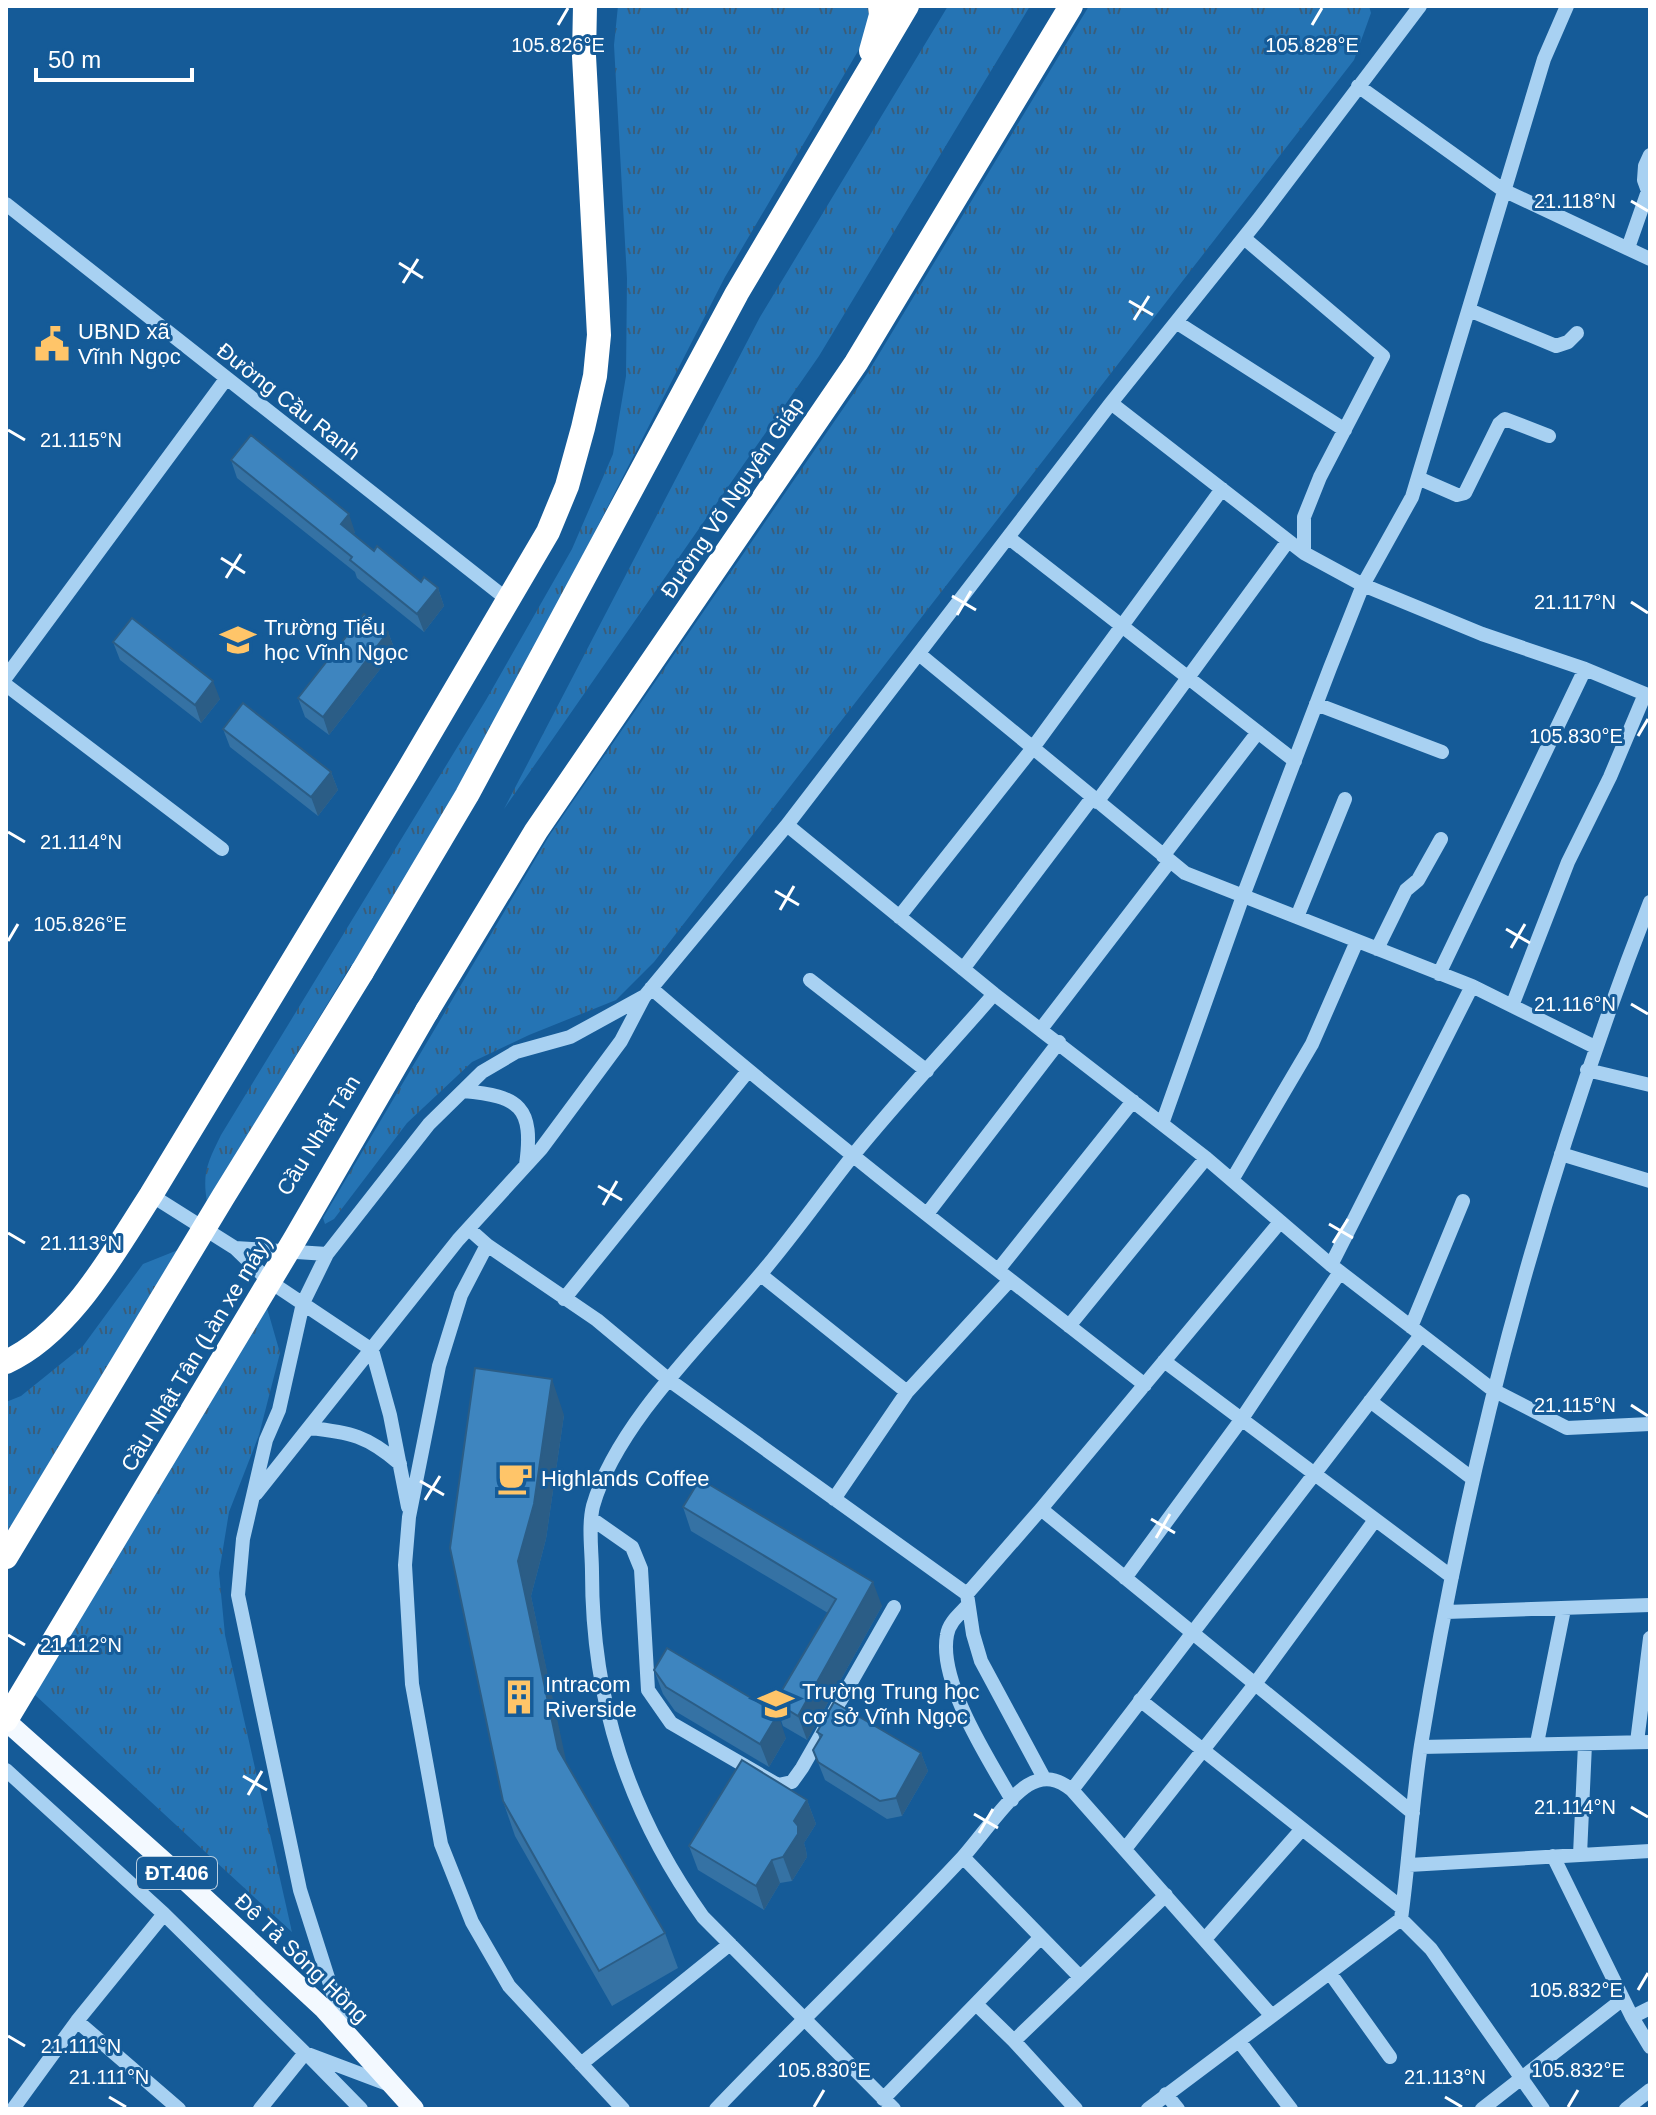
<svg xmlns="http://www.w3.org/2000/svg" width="1656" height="2115" font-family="Arial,sans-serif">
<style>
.grass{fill:url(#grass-tufts)}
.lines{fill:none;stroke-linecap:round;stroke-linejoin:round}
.minor{stroke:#a8d1f2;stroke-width:14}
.major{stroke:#f3f9ff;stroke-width:20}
.highway{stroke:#fff;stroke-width:24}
.highway-bridge{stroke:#fff;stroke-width:24}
.wall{fill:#3572a4}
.shaded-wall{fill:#2b5d86}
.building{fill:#3e85bf;stroke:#2b5d86;stroke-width:2}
.ticks{fill:none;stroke:#fff;stroke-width:3}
.labels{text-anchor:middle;stroke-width:6;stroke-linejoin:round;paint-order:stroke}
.shield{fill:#155b98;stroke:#b9cee0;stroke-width:2}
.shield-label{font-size:20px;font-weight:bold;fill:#fff}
.poi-label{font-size:22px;fill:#fff;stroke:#155b98;text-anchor:start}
.street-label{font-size:22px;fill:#fff;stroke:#155b98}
.ticks-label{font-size:20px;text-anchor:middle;fill:#fff;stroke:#155b98;stroke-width:6;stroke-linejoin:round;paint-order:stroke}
</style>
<defs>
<pattern id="grass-tufts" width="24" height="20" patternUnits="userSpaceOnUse" patternTransform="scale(2)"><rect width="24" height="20" fill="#2574b4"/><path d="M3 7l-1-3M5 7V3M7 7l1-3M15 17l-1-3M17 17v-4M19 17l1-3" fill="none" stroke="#3a5e7b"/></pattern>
</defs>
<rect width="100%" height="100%" fill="#155b98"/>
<path class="grass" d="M618 6H872L861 46 725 277 584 553 362 972 351 965 207 1202C202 1172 208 1162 221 1135L486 700 572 549 613 454 626 376 627 278 614 45Z
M948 6H1030L819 356 504 809 760 317Z
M1089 6H1369L1371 13 1354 60 654 962 616 1000 529 1035 472 1062 407 1123 334 1219 325 1224 323 1218 549 836 867 374Z
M178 1250 161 1278 6 1534V1402L21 1396 83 1346 143 1264Z
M267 1308 280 1353 259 1435 229 1512 219 1573 225 1635 292 1932 34 1694Z"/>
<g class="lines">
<path class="minor" d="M1358 86 1503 190 1650 259
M6 204 508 600
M1244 238 1383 356 1320 477 1304 517V553
M1628 248 1648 191 1644 180 1645 166 1650 155
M1469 310 1556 346 1568 342 1577 333
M1176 322 1345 430
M1111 403 1304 553 1363 585 1482 634 1585 669 1650 696
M1418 478 1457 495 1465 493 1499 424 1505 419 1549 436
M1009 538 1295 761
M919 654 1185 873 1472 986 1595 1047
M6 677 226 379
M6 685 222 849
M1316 704 1442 752
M1097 802 1288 541
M787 825 994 994 1206 1158 1331 1265 1493 1390 1567 1428 1650 1424
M1163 856 1258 732
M899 917 1032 749 1222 489
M1297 917 1345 799
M1377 949 1406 890 1418 880 1441 839
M963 969 1092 798
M1439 974 1585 669
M810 980 927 1071
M651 988C811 1126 978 1255 1145 1385
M1512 1006 1568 862 1610 777 1645 694
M1041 1029 1170 861
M1587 1070 1650 1085
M463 1091C520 1096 534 1107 526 1165
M1162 1124 1243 896 1330 668 1363 585 1412 497 1544 59 1567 6
M1561 1154 1650 1181
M1232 1180 1312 1044 1357 941
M151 1195 235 1248 269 1281 372 1350 390 1415 408 1507
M927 1214 1059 1042
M469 1229 487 1245 597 1320 669 1380 967 1594
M487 1245 461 1295 439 1366 409 1517 405 1565 412 1684 441 1844 472 1922 509 1986 623 2109
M235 1248 327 1254
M1331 1265 1472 986
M998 1270 1133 1101
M761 1275 907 1392 1010 1280
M564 1299 748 1071
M1069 1326 1206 1158
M1411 1327 1463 1201
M1164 1361 1452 1577
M1370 1401 1473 1479
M309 1428C350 1432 368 1436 400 1464
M256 1494 458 1240 541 1149 621 1041 644 997 787 825 1111 403 1258 220 1420 6
M834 1499 907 1392
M1041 1509 1413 1813
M592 1519 632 1547 641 1569 648 1690 671 1723 778 1785 792 1782 802 1768 894 1607
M1125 1578 1241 1420 1340 1272
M968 1605C960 1614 949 1622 947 1635 938 1682 989 1760 1012 1800
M1446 1612 1650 1605
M1140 1700 1402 1908
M1637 1742 1650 1638
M1537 1743 1564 1609
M1421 1747 1650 1742
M6 1770 164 1914 305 2053 260 2109
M1044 1778 981 1661 973 1634 967 1594 1041 1509 1280 1222
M1072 1790 1421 1335
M1125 1849 1255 1684 1375 1520
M1580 1855 1585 1744
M1553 1856 1632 2017 1650 2047
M963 1857 1080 1977
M1409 1865 1650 1851
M1401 1919 1431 1949 1543 2109
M1205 1939 1302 1829
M1330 1973 1390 2057
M976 2004 1014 2041
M1632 2017 1650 2008
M77 2021 179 2109
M344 2028 300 1890 238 1595 243 1539 266 1440 279 1410 303 1303 327 1254 429 1124 482 1072 516 1052 570 1037 643 997
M1239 2041 1291 2109
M305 2053 390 2085
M311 2058 361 2109
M581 2064 730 1944
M1166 2094 1178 2109
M883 2099 1041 1937
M13 2109 77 2021 164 1914
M716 2109C797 2024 883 1943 963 1857 981 1837 1007 1798 1028 1785 1045 1775 1058 1779 1072 1790L1272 2016
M894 2109 703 1917C628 1812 592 1701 592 1572 592 1552 588 1526 593 1506 616 1425 704 1341 758 1277 791 1239 820 1197 851 1158 896 1102 947 1048 994 994
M1076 2109 1014 2041 1166 1895
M1148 2109 1401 1919C1409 1861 1412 1803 1421 1745 1468 1457 1544 1174 1650 902
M1482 2109 1623 1999
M1626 2109 1650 2090"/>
<path class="major" d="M6 1721 187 1882 324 2009 414 2109"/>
<path class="highway" d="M871 51 881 15 880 6
M362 972 467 795 737 293 907 6
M427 1011 536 831 856 363 1071 6
M6 1362C70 1333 114 1252 151 1195L407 772 548 532 567 486 583 428 595 376 599 335 584 56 585 6"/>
<path class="highway-bridge" d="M6 1557 223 1197 362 972
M6 1720 295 1239 427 1011"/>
</g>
<path class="wall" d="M231 460 355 532 353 534 374 551 421 582 438 588 444 606 424 632 357 578 355 572 237 478Z
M388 632 395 650 329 735 305 717 298 698Z
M113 642 220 699 201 723 120 660Z
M223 729 331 772 338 790 318 816 230 747Z
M564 1415 546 1539 531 1596 566 1764 665 1933 678 1968 612 2006 515 1836 503 1801 450 1548Z
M683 1507 882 1606 807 1740 783 1726 775 1702 828 1613 691 1531Z
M654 1670 786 1738 769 1767 675 1711 663 1694Z
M817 1732 921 1753 928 1771 902 1816 887 1819 825 1780 813 1750 820 1739Z
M807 1800 816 1824 804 1843 806 1850 807 1857 792 1881 780 1883 764 1910 698 1870 689 1846Z"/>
<path class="shaded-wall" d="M349 514 355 532 347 542 341 524Z
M438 588 444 606 424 632 417 614Z
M388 632 395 650 329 735 323 717Z
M213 681 220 699 201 723 195 705Z
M331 772 338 790 318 816 311 797Z
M552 1379 564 1415 546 1539 531 1596 571 1784 558 1749 518 1561Z
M873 1582 882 1606 807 1740 798 1716Z
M778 1714 786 1738 769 1767 760 1744Z
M921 1753 928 1771 902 1816 896 1798Z
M807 1800 816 1824 804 1843 806 1850 807 1857 792 1881 783 1857 794 1821Z
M772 1860 780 1883 764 1910 756 1886Z"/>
<path class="building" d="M251 435 349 514 341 524 374 551 377 546 421 582 424 577 438 588 417 614 350 560 352 557 231 460Z
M364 614 388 632 323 717 298 698Z
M132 618 213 681 195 705 113 642Z
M243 703 331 772 311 797 223 729Z
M475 1368 552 1379 534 1504 518 1561 558 1749 665 1933 599 1971 503 1801 450 1548Z
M700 1479 873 1582 798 1716 775 1702 836 1599 683 1507Z
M667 1648 778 1714 760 1744 666 1687 654 1670Z
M834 1702 921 1753 896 1798 880 1801 818 1762 813 1750 822 1735 817 1732Z
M742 1760 807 1800 794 1821 798 1826V1834L783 1857 772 1860 756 1886 689 1846Z"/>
<path class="ticks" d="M558 25 568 8M1312 25 1322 8M1631 201 1648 211M399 263 423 278M403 283 418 259M1129 301 1153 315M1134 320 1149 296M8 430 25 440M221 558 245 573M226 578 241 554M952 596 976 610M1631 602 1648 613M957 615 971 591M1638 736 1648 719M8 832 25 842M775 891 799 905M780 910 794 886M1506 929 1530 943M8 941 18 924M1511 948 1525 924M1631 1004 1648 1014M598 1186 622 1200M603 1205 617 1181M1329 1224 1353 1238M8 1233 25 1243M1333 1243 1348 1219M1631 1405 1648 1416M420 1481 444 1495M425 1500 440 1476M1151 1519 1175 1533M1156 1538 1170 1514M8 1635 25 1645M243 1776 267 1790M248 1795 262 1771M1631 1807 1648 1817M974 1814 998 1828M979 1833 993 1809M1638 1990 1648 1973M8 2036 25 2046M109 2097 126 2107M1445 2097 1462 2107M814 2107 824 2090M1568 2107 1578 2090"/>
<defs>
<g id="civic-bare" transform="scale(2.76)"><path d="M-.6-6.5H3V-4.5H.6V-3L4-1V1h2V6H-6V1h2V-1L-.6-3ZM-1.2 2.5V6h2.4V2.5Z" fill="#ffc569" stroke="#155b98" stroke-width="2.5" paint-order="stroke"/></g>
<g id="school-bare" transform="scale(2.76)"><path d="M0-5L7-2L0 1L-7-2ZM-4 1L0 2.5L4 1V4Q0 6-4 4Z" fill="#ffc569" stroke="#155b98" stroke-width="2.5" paint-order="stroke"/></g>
<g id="cafe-bare" transform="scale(2.76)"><path d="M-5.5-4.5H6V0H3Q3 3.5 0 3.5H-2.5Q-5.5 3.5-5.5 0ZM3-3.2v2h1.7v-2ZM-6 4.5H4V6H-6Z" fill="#ffc569" stroke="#155b98" stroke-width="2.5" paint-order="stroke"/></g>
<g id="building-bare" transform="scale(2.76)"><path d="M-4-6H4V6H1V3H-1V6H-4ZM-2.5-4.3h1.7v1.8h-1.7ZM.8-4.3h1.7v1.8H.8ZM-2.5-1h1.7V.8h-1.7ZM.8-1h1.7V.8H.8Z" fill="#ffc569" stroke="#155b98" stroke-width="2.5" paint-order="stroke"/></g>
</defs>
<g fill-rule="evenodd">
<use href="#civic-bare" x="52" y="344"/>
<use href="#school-bare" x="238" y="640"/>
<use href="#cafe-bare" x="515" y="1478"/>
<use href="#building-bare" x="519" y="1697"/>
<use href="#school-bare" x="776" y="1704"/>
</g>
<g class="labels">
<rect class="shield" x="137" y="1857" width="80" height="32" rx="6"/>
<g class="shield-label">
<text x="177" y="1880">ĐT.406</text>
</g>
<g class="poi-label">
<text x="78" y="339">UBND xã<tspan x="78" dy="25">Vĩnh Ngọc</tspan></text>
<text x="264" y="635">Trường Tiểu<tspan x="264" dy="25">học Vĩnh Ngọc</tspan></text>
<text x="541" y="1486">Highlands Coffee</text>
<text x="545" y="1692">Intracom<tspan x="545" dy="25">Riverside</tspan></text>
<text x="802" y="1699">Trường Trung học<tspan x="802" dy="25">cơ sở Vĩnh Ngọc</tspan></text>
</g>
<g class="street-label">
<text transform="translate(289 401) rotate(38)" y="8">Đường Cầu Ranh</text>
<text transform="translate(732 497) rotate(-56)" y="8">Đường Võ Nguyên Giáp</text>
<text transform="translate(318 1135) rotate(-58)" y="8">Cầu Nhật Tân</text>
<text transform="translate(196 1353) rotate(-59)" y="8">Cầu Nhật Tân (Làn xe máy)</text>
<text transform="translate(302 1958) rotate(44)" y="8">Đê Tả Sông Hồng</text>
</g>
</g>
<g class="ticks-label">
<text x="558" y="52">105.826°E</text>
<text x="1312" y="52">105.828°E</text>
<text x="1575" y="208">21.118°N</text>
<text x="81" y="447">21.115°N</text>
<text x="1575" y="609">21.117°N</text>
<text x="1576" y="743">105.830°E</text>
<text x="81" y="849">21.114°N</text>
<text x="80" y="931">105.826°E</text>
<text x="1575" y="1011">21.116°N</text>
<text x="81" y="1250">21.113°N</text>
<text x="1575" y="1412">21.115°N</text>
<text x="81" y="1652">21.112°N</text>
<text x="1575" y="1814">21.114°N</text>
<text x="1576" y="1997">105.832°E</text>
<text x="81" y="2053">21.111°N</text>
<text x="824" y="2077">105.830°E</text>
<text x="1578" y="2077">105.832°E</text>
<text x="109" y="2084">21.111°N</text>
<text x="1445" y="2084">21.113°N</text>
</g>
<rect width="1656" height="2115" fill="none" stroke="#ffffff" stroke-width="16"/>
<path d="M36 68v12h156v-12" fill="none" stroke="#ffffff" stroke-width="4"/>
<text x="48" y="68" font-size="24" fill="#ffffff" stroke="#155b98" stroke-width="6" paint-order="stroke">50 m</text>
</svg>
